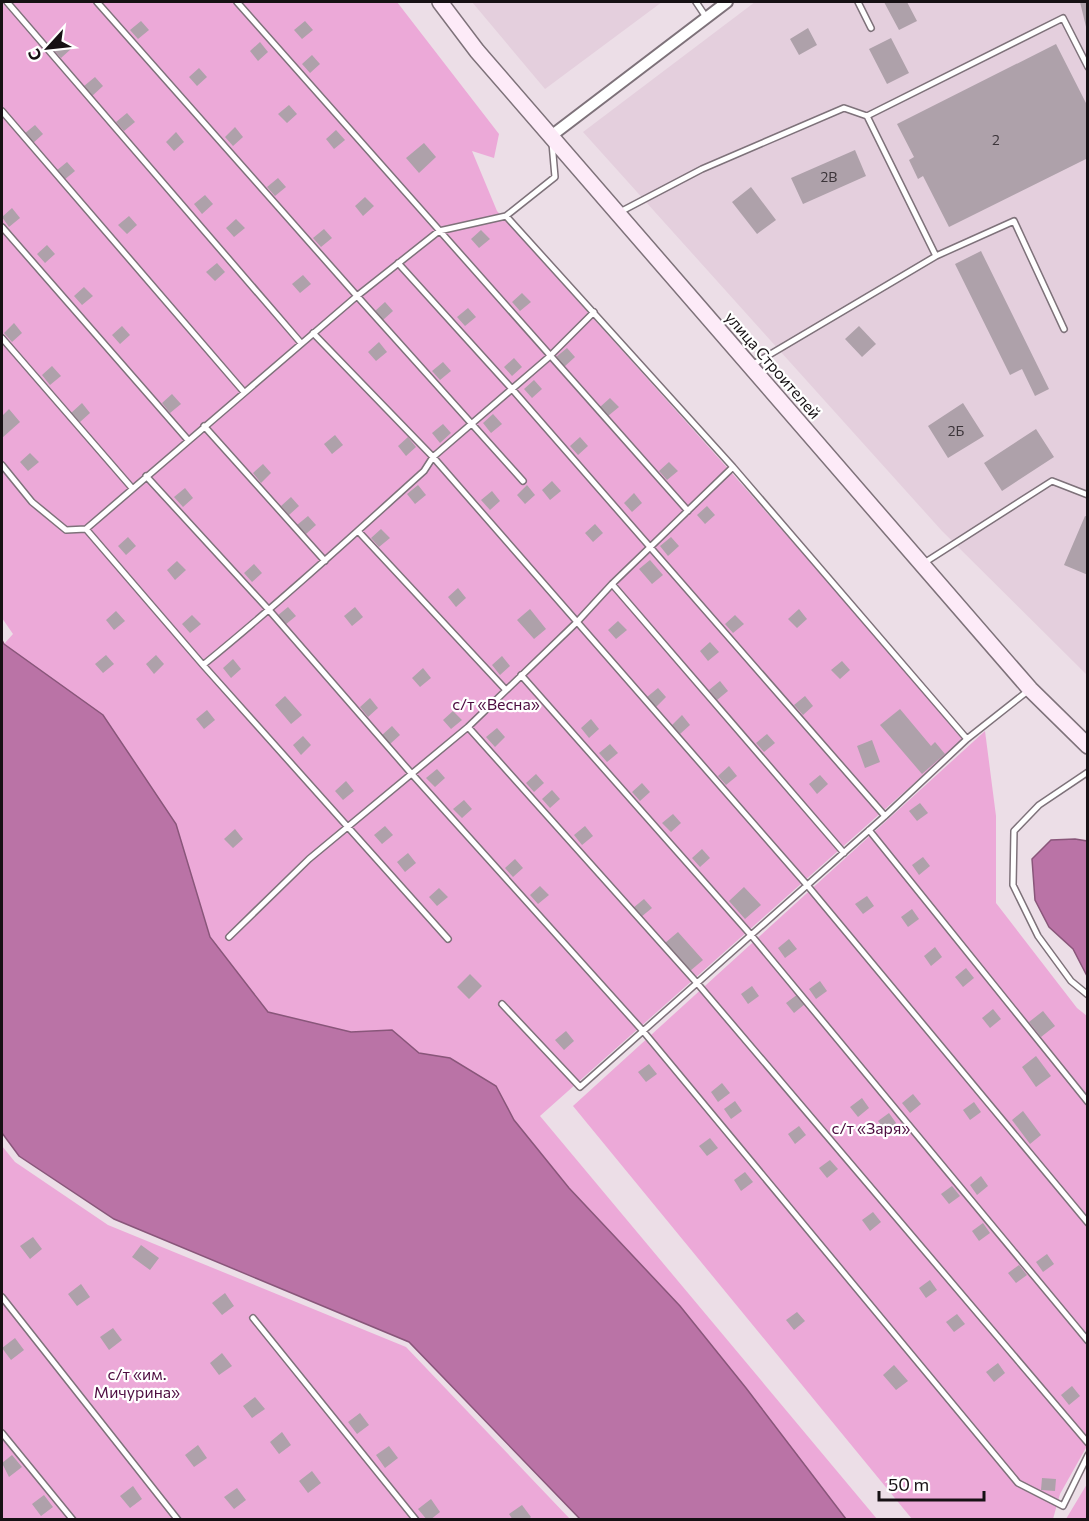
<svg xmlns="http://www.w3.org/2000/svg" width="1089" height="1521" font-family="Commissioner,sans-serif">
<style>
.built{fill:#e4cfdd}
.green{fill:#eca9d8}
.water{fill:#ba73a6;stroke:#89567a;stroke-width:1.5}
.building{fill:#aea1aa}
.lines{fill:none;stroke-linecap:round;stroke-linejoin:round}
.lane-casing{stroke:#7e727a;stroke-width:8}
.street-casing{stroke:#7e727a;stroke-width:14}
.secondary-casing{stroke:#7e727a;stroke-width:18}
.lane{stroke:#fff;stroke-width:5}
.street{stroke:#fff;stroke-width:10}
.secondary{stroke:#fdebf8;stroke-width:15}
.labels{text-anchor:middle;stroke-width:4.5;stroke-linejoin:round;paint-order:stroke}
.number-label{font-size:14px;fill:#3c353a}
.street-label{font-size:16px;fill:#161114;stroke:#fff}
.park-label{font-size:16px;fill:#4d0c40;stroke:#fff}
</style>
<rect width="100%" height="100%" fill="#ecdee7"/>
<path class="built" d="M472 2H662L545 89Z
M755 2H1087V675L942 531 583 132Z"/>
<path class="green" d="M2 2H397L499 134 494 158 472 151 497 211 723 463 965 738 540 1116 877 1519H846L746 1388 680 1306 569 1188 514 1120 496 1086 450 1058 419 1053 392 1030 351 1032 268 1012 210 937 198 897 103 715 4 644 13 634 2 618Z
M985 731 996 816V903L1077 1008 1087 1016V1446L1060 1494 1053 1519H912L573 1106Z
M2 1146 15 1162 108 1225 406 1347 570 1519H2Z
M1087 1484V1519H1066Z"/>
<path class="water" d="M2 640 4 644 103 715 176 824 210 937 268 1012 351 1032 392 1030 419 1053 450 1058 496 1086 514 1120 569 1188 680 1306 746 1388 846 1519H580L409 1342 114 1219 19 1156 2 1133Z
M1075 839 1087 841V976L1073 949 1049 927 1035 900 1032 859 1051 840Z"/>
<path class="building" d="M884 2H907L917 21 899 30Z
M1080 2H1088V31H1087Z
M141 21 149 30 138 39 130 30Z
M305 21 313 30 302 39 294 30Z
M808 28 817 45 799 55 790 39Z
M891 38 909 73 887 84 869 49Z
M63 40 71 49 61 58 53 49Z
M260 42 268 52 258 61 250 51Z
M1056 44 1088 107V158L949 227 923 176 918 179 909 160 914 157 897 124Z
M312 55 320 64 310 73 302 64Z
M199 68 207 77 197 86 189 77Z
M95 77 103 86 92 96 84 86Z
M289 105 297 114 287 123 278 114Z
M127 113 135 122 124 131 116 122Z
M35 125 43 134 32 144 24 134Z
M235 127 243 137 233 146 225 137Z
M336 130 345 140 334 149 326 139Z
M176 132 184 142 174 151 166 142Z
M424 143 436 157 419 173 406 158Z
M855 150 866 176 803 204 791 178Z
M67 162 75 171 64 180 56 171Z
M278 178 286 187 275 196 267 187Z
M751 187 776 220 757 234 732 202Z
M205 195 213 204 202 214 194 204Z
M365 197 374 206 363 216 355 206Z
M12 208 20 218 9 227 2 217Z
M129 216 137 225 127 234 118 225Z
M236 219 245 228 234 237 226 228Z
M324 229 332 238 321 247 313 238Z
M481 230 490 239 479 248 471 239Z
M47 245 55 254 45 263 37 254Z
M981 251 1049 389 1035 396 1022 369 1010 375 955 264Z
M217 263 225 272 215 281 206 272Z
M303 275 311 284 300 293 292 284Z
M84 287 93 296 82 305 74 296Z
M522 293 531 302 520 311 512 302Z
M385 302 393 311 383 320 375 311Z
M468 308 476 317 465 326 457 317Z
M14 323 22 333 12 342 4 333Z
M122 326 130 335 120 344 112 335Z
M859 326 876 344 862 357 845 339Z
M379 342 387 352 376 361 368 352Z
M567 348 575 357 564 367 556 357Z
M514 358 522 367 512 376 504 367Z
M443 362 451 371 440 380 432 371Z
M52 366 61 376 50 385 42 375Z
M534 380 542 389 532 398 524 389Z
M172 394 181 404 170 413 162 403Z
M610 398 619 407 608 416 600 407Z
M82 403 90 413 80 422 71 413Z
M963 403 984 436 948 458 928 426Z
M9 409 20 422 2 438V416Z
M493 414 502 424 491 433 483 423Z
M443 424 451 433 440 443 432 433Z
M1036 429 1054 457 1002 491 984 463Z
M335 435 343 445 332 454 324 444Z
M408 437 416 447 406 456 398 446Z
M580 437 588 446 578 455 570 446Z
M30 453 39 462 28 471 20 462Z
M669 462 678 471 667 480 659 471Z
M263 464 271 473 261 483 253 473Z
M552 481 561 491 550 500 542 490Z
M418 485 426 495 415 504 407 494Z
M527 485 535 495 525 504 517 495Z
M185 488 193 498 183 507 174 497Z
M492 491 500 501 490 510 481 500Z
M634 493 642 503 632 512 624 503Z
M291 497 299 506 289 515 281 506Z
M707 506 715 515 705 524 697 515Z
M308 516 316 525 306 534 297 525Z
M1085 516 1088 517V575L1064 565Z
M595 524 603 533 593 542 585 533Z
M381 529 390 538 379 547 371 538Z
M128 537 136 546 126 555 118 546Z
M671 537 679 546 668 556 660 546Z
M650 560 663 575 652 584 639 569Z
M177 561 186 570 175 580 167 570Z
M254 564 262 573 252 582 244 573Z
M458 588 466 598 456 607 448 597Z
M288 607 296 616 285 625 277 616Z
M355 607 363 617 352 626 344 616Z
M530 609 546 629 534 639 517 620Z
M799 609 807 619 797 628 788 619Z
M116 611 125 621 114 630 106 620Z
M192 615 201 624 190 633 182 624Z
M735 615 744 624 733 633 725 624Z
M618 621 627 630 616 639 608 630Z
M710 642 719 652 708 661 700 651Z
M106 655 114 664 103 673 95 664Z
M156 655 164 664 154 674 146 664Z
M502 656 510 666 500 675 492 665Z
M233 659 241 669 231 678 223 668Z
M842 661 850 670 840 679 831 670Z
M423 668 431 678 420 687 412 678Z
M720 681 728 691 717 700 709 690Z
M658 688 666 697 656 707 647 697Z
M285 696 302 715 291 724 275 705Z
M805 696 813 706 803 715 794 705Z
M370 698 378 708 368 717 360 707Z
M900 709 931 746 935 742 945 754 922 774 880 725Z
M207 710 215 720 204 729 196 719Z
M453 711 462 720 451 729 443 720Z
M682 715 690 725 680 734 672 725Z
M591 719 599 729 589 738 581 728Z
M392 726 400 735 390 744 382 735Z
M497 728 505 737 495 747 486 737Z
M767 734 775 743 764 752 756 743Z
M303 736 311 745 301 755 293 745Z
M872 740 880 762 865 768 857 746Z
M610 744 618 753 607 762 599 753Z
M729 766 737 776 726 785 718 776Z
M437 769 445 778 435 787 426 778Z
M536 774 544 783 534 792 526 783Z
M820 775 828 784 817 794 809 784Z
M346 781 354 791 343 800 335 791Z
M642 783 650 792 640 801 632 792Z
M552 790 560 799 550 808 542 799Z
M464 800 472 809 462 818 453 809Z
M920 803 928 813 917 821 909 811Z
M673 814 681 823 671 832 662 823Z
M385 826 393 835 382 844 374 835Z
M585 826 593 836 582 845 574 835Z
M235 829 243 839 233 848 224 839Z
M702 849 710 858 700 867 692 858Z
M408 853 416 863 405 872 397 862Z
M923 857 930 866 919 875 912 865Z
M515 859 523 868 513 877 505 868Z
M540 886 549 895 538 904 530 895Z
M744 887 761 905 745 919 729 901Z
M439 888 448 897 437 906 429 897Z
M867 896 874 906 863 914 855 904Z
M644 899 652 908 641 917 633 908Z
M912 909 919 919 908 927 901 917Z
M678 932 703 960 690 971 665 943Z
M789 939 797 949 785 958 778 948Z
M935 947 942 957 931 966 924 956Z
M966 968 974 978 963 987 955 977Z
M470 974 482 986 469 999 457 987Z
M820 981 827 991 816 999 809 989Z
M752 986 759 996 748 1004 741 994Z
M798 994 805 1004 794 1013 786 1003Z
M993 1009 1001 1019 990 1028 982 1018Z
M1043 1011 1055 1026 1041 1037 1029 1022Z
M566 1031 574 1041 564 1050 555 1040Z
M1036 1056 1051 1076 1036 1087 1022 1067Z
M649 1064 657 1074 646 1082 638 1072Z
M722 1083 730 1093 718 1102 711 1092Z
M913 1094 921 1104 910 1113 902 1103Z
M862 1098 869 1108 858 1117 850 1107Z
M735 1101 742 1111 731 1119 724 1109Z
M974 1102 981 1112 970 1120 963 1110Z
M1023 1111 1041 1135 1030 1144 1012 1120Z
M889 1113 896 1123 885 1131 878 1121Z
M799 1126 806 1135 795 1144 788 1134Z
M710 1138 718 1148 707 1156 699 1146Z
M830 1160 838 1169 827 1178 819 1168Z
M745 1172 753 1182 741 1191 734 1180Z
M981 1176 988 1186 977 1195 970 1185Z
M952 1186 960 1196 949 1204 941 1194Z
M873 1212 881 1222 870 1231 862 1220Z
M983 1223 990 1233 979 1241 972 1231Z
M33 1237 42 1249 30 1259 20 1246Z
M141 1245 159 1258 150 1270 132 1257Z
M1047 1254 1054 1264 1043 1272 1036 1262Z
M1019 1265 1027 1275 1016 1283 1008 1273Z
M930 1280 937 1290 926 1298 919 1288Z
M81 1284 90 1297 77 1306 68 1294Z
M225 1293 234 1306 222 1315 212 1303Z
M797 1312 805 1321 794 1330 786 1320Z
M957 1314 965 1324 954 1332 946 1322Z
M113 1328 122 1340 109 1350 100 1337Z
M15 1338 24 1350 11 1360 2 1348Z
M222 1353 232 1366 219 1375 210 1363Z
M998 1363 1005 1373 994 1382 986 1372Z
M894 1365 908 1381 896 1390 883 1375Z
M1072 1386 1080 1396 1069 1405 1061 1395Z
M255 1397 265 1409 252 1418 243 1406Z
M360 1413 369 1425 357 1434 348 1422Z
M282 1432 291 1445 279 1454 270 1442Z
M198 1445 207 1458 194 1467 185 1455Z
M389 1446 398 1458 385 1468 376 1455Z
M12 1455 22 1467 9 1477 2 1463Z
M312 1471 321 1483 308 1493 299 1481Z
M1042 1478 1056 1479 1055 1491 1041 1490Z
M133 1486 142 1499 130 1508 120 1496Z
M237 1488 246 1500 234 1509 224 1497Z
M44 1495 53 1507 41 1516 32 1504Z
M431 1499 440 1512 430 1520H427L418 1509Z
M522 1505 531 1517 528 1520H513L509 1514Z"/>
<g class="lines">
<g class="lane-casing">
<path id="lane" d="M7 2 301 343
M97 2 357 296 523 481
M237 2 688 511
M696 2 706 17
M858 2 871 28
M2 111 244 392
M867 116 1063 18 1088 67
M618 213 702 169 844 108 867 116 936 256 752 365
M506 216 733 467 967 739
M2 227 188 440
M936 256 1014 221 1064 329
M398 263 512 389 885 816
M313 333 433 457 807 885 1088 1223
M2 338 132 488
M204 426 325 561
M2 465 32 502 66 530 86 529 357 296 439 231 506 216 555 177 552 143
M146 476 269 610 411 773 643 1031 1018 1483 1063 1506 1088 1455
M86 529 203 665 448 939
M358 531 505 689
M924 563 1052 481 1088 495
M612 584 844 853
M203 665C279 603 351 537 424 471L433 457 549 357 594 312
M521 675 751 935 1088 1341
M468 727 697 983 1088 1443
M1088 772 1039 805 1014 831 1013 885 1038 936 1071 981 1088 995
M869 830 1088 1102
M229 937 309 859 468 727 577 622 612 584 733 467
M502 1004 580 1087 885 816 967 739 1029 690
M2 1297 178 1520
M253 1318 416 1520
M2 1433 73 1520"/>
</g>
<g class="street-casing">
<path id="street" d="M551 136 727 2"/>
</g>
<g class="secondary-casing">
<path id="secondary" d="M440 2 477 51 1030 689 1088 746"/>
</g>
<use href="#lane" class="lane"/>
<use href="#street" class="street"/>
<use href="#secondary" class="secondary"/>
</g>
<g class="labels">
<g class="number-label">
<text x="996" y="145">2</text>
<text x="829" y="182">2В</text>
<text x="956" y="436">2Б</text>
</g>
<g class="street-label">
<text transform="translate(773 365) rotate(49)" y="6">улица Строителей</text>
</g>
<g class="park-label">
<text x="496" y="710">с/т «Весна»</text>
<text x="871" y="1134">с/т «Заря»</text>
<text x="137" y="1380">с/т «им.<tspan x="137" dy="18">Мичурина»</tspan></text>
</g>
</g>
<rect width="1089" height="1521" fill="none" stroke="#161114" stroke-width="6"/>
<g transform="translate(48 48) rotate(243)" stroke="#ffffff" stroke-width="4.5" paint-order="stroke">
<path d="M0-4.5L10 22L0 15L-10 22Z" fill="#161114"/>
<text y="-9" font-size="16" font-weight="bold" text-anchor="middle" fill="#161114">С</text>
</g>
<path d="M879 1491v9h105v-9" fill="none" stroke="#161114" stroke-width="3"/>
<text x="888" y="1491" font-size="18" fill="#161114" stroke="#ffffff" stroke-width="4.5" paint-order="stroke">50 m</text>
</svg>
